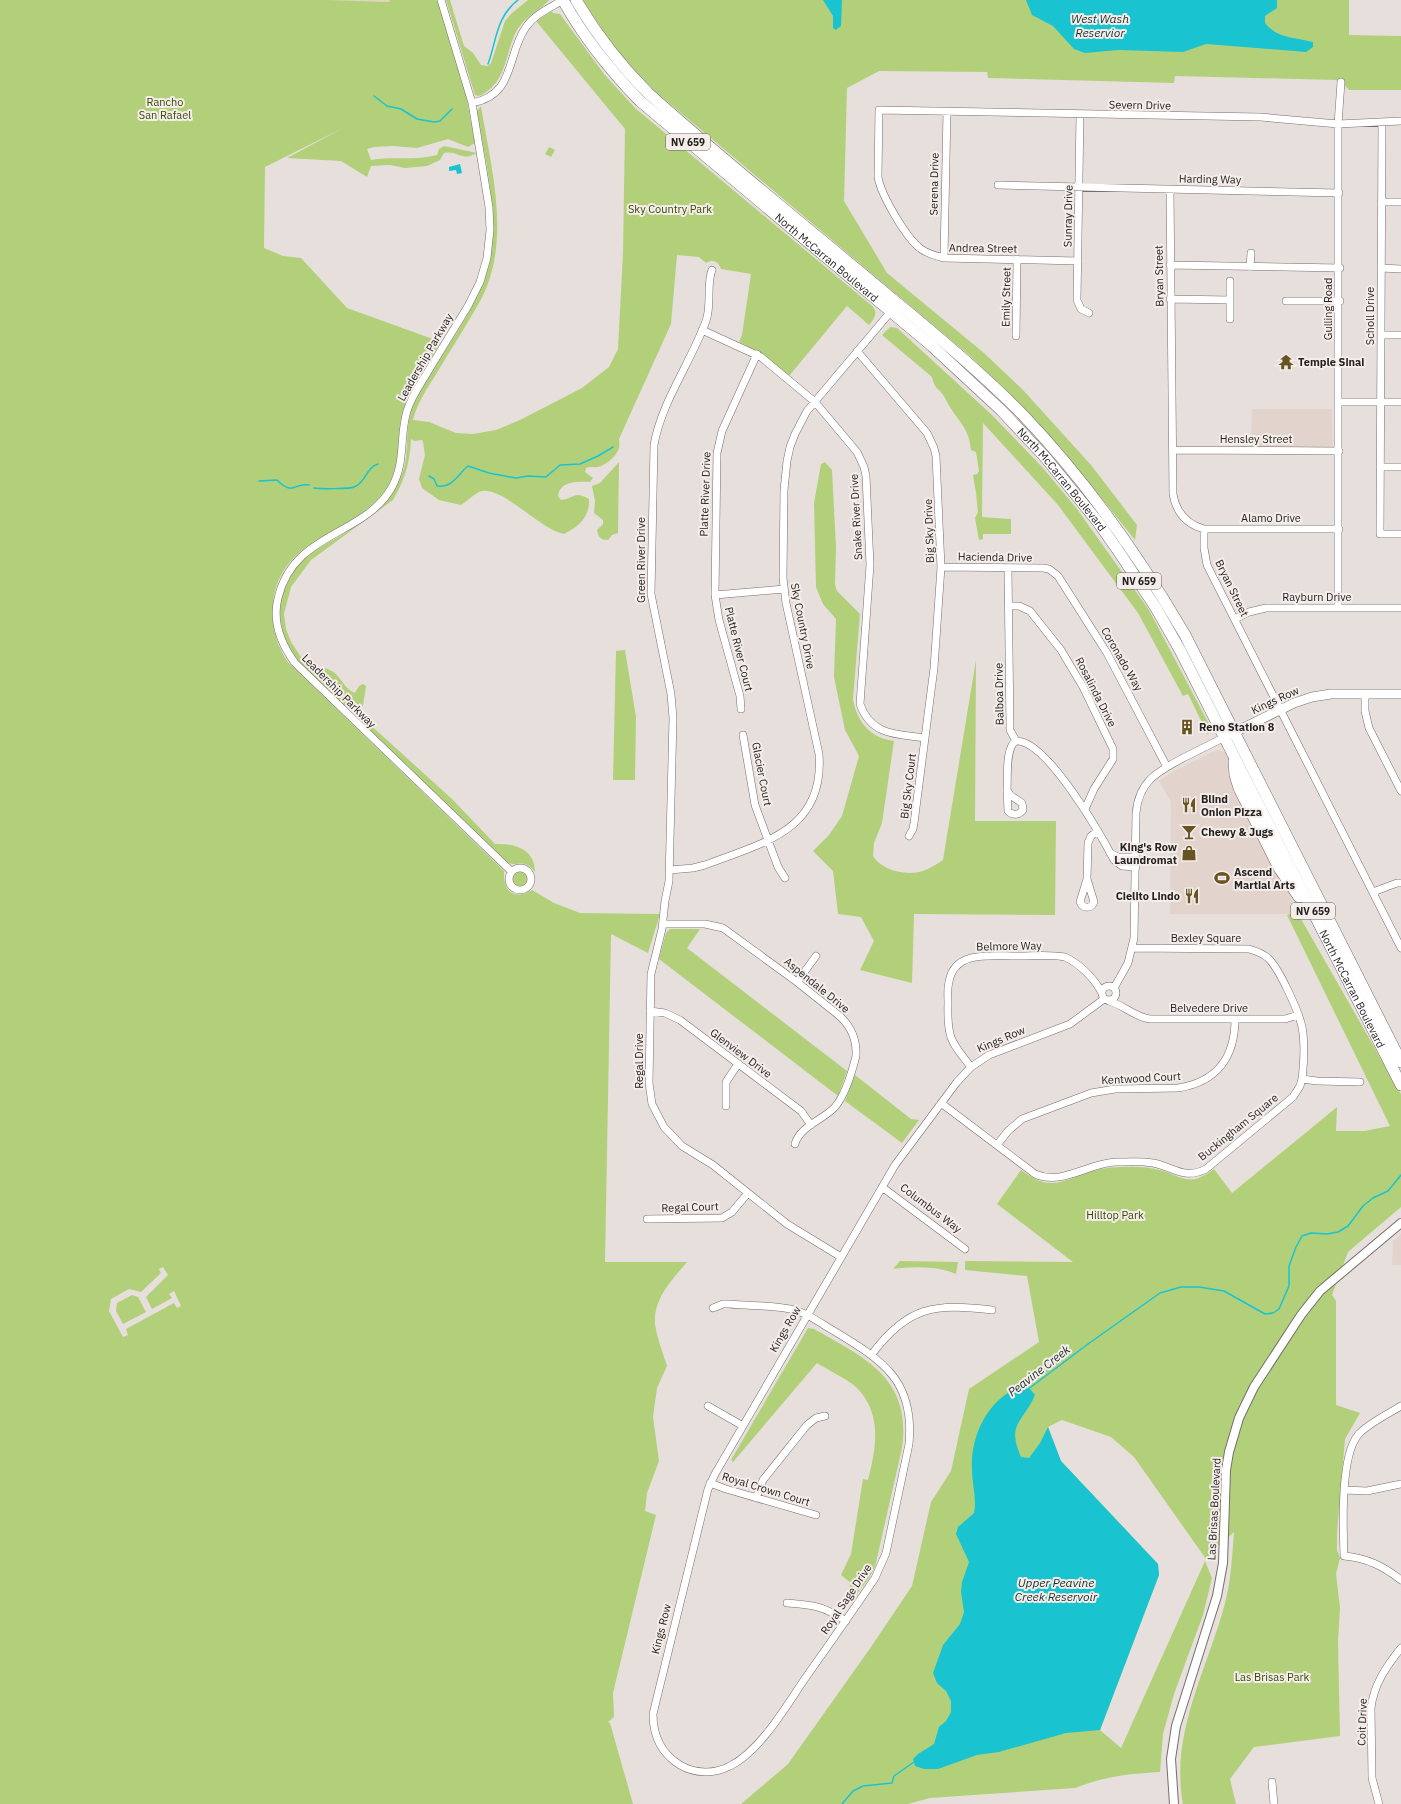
<svg xmlns="http://www.w3.org/2000/svg" width="1401" height="1804" font-family="'IBM Plex Sans',sans-serif">
<style>
.built{fill:#e3d3cd}
.industrial{fill:#e5d4c3}
.green{fill:#b2d07a;fill-rule:evenodd}
.water{fill:#19c4d0}
.lines{fill:none;stroke-linecap:round;stroke-linejoin:round}
.stream{stroke:#19c4d0;stroke-width:1.5}
.minor-casing{stroke:#756e6c;stroke-width:8}
.tertiary-casing{stroke:#756e6c;stroke-width:10}
.secondary-casing{stroke:#756e6c;stroke-width:10}
.primary-casing{stroke:#756e6c;stroke-width:12}
.minor{stroke:#fff;stroke-width:7}
.tertiary{stroke:#fff;stroke-width:8}
.secondary{stroke:#fff;stroke-width:9}
.primary{stroke:#fff;stroke-width:11}
.labels{text-anchor:middle;stroke-width:4;stroke-linejoin:round;paint-order:stroke}
.shield{fill:#f4ede9;stroke:#625f5d;stroke-width:1}
.shield-label{font-size:10px;font-weight:bold;fill:#242221}
.park-label{font-size:11px;fill:#374902;stroke:#f4ede9}
.street-label{font-size:11px;fill:#242221;stroke:#f4ede9}
.poi-label{font-size:11px;font-weight:bold;fill:#242221;stroke:#f4ede9;text-anchor:start}
.water-label{font-size:12px;font-style:italic;fill:#162f31;stroke:#f4ede9}
</style>
<rect width="100%" height="100%" fill="#e7dfdc"/>
<path class="built" d="M1252 409H1332L1333 447H1251Z
M1217 750 1225 752 1227 756 1297 912 1294 914H1170L1171 802 1159 781 1172 772Z
M1401 1234V1265H1392L1393 1241Z"/>
<path class="industrial" d="M327 0H390V2L327 1Z"/>
<path class="green" d="M0 0H327L389 2 390 0H437L465 90 475 143 468 147 448 139 417 148 393 146 374 147 367 149 371 160C393 156 415 161 437 155L439 149 444 146 477 153C461 162 458 150 444 153L440 160 427 166 405 168 390 165 371 166 367 177 341 161 287 158 343 128 265 167 264 248 283 256 301 258 347 308 441 342C427 364 409 388 402 414 396 437 402 460 390 482 363 535 280 531 273 604 271 625 276 643 287 661L501 868 504 871C503 891 513 901 532 890L554 903 580 913 660 914 648 953 611 934 605 1262H687C672 1280 653 1299 655 1324 657 1338 663 1353 667 1366L657 1388 653 1417 659 1461 647 1493 645 1511 656 1515 613 1693 614 1717 608 1722 610 1723 633 1804H0ZM163 1267 168 1275 146 1297 152 1309 172 1298 169 1294 174 1291 181 1306 177 1308 174 1303 126 1329 128 1335 123 1337 109 1311 111 1299 129 1289 141 1292 161 1273 159 1269Z
M446 0H450L464 46 473 53 481 65 488 66 491 63 505 21 511 14 528 0H549C541 10 528 14 519 27 505 48 509 76 486 92 482 95 480 97 475 95Z
M583 0H1349V35L1401 36V90H1349L1343 83 1336 80 1175 76 1174 83 988 78 987 72 879 71 847 88 844 201 887 273 984 353 1023 390 1091 465 1137 525 1135 540 1063 450 1022 407 970 356 656 92C627 65 604 34 583 0Z
M552 11 553 13 560 14 604 74 635 108 871 305C879 312 875 318 869 325L847 306 789 376 762 354 739 342 742 335 751 274 721 269C718 261 713 259 706 263L699 257 677 255 671 324 619 439C619 441 620 446 619 448 617 456 606 465 598 467 594 468 590 466 586 468L585 472 593 478 590 482C577 481 560 481 558 496L561 500C574 499 573 490 589 499 590 517 579 526 564 534 540 530 500 483 479 492 473 495 467 501 461 505L439 500 422 488 419 479 425 455 423 442 422 440 414 441 411 439C410 462 405 480 393 500L311 560 291 587 284 614 286 629 291 642 305 663C314 666 327 667 335 673 342 680 346 690 355 693L359 686 363 684 366 686 363 706 355 711 452 799 495 844C514 843 535 849 535 872 522 857 519 868 507 862L300 665C271 627 273 587 309 554 348 530 399 509 406 458 408 437 406 417 416 399 435 362 462 330 479 292 505 234 487 171 477 111L481 106C491 169 513 243 479 303 465 328 449 352 435 376 426 390 417 404 413 420L429 422 456 433 473 434 496 430 520 420 582 388 609 367 618 349 623 253 625 129 536 21Z
M549 147 555 150 551 157 545 154Z
M890 327 897 328 992 415 1043 468 1077 509 1149 610 1211 728 1208 735 1188 694 1183 696 1138 613 1058 505 983 423 982 517 1011 519V534H983V539L979 540 975 518 978 512 976 493 973 475 977 474 979 471 976 452 971 450C969 425 954 418 945 398 940 388 935 391 932 377L882 335Z
M619 462 618 533 612 535 608 540C601 540 598 537 597 530L603 524V520L594 513 595 501 592 486 600 483Z
M825 462 832 470 836 547 835 585 837 591 860 614 853 699C857 722 870 738 894 741L882 823 874 843 873 856C883 871 906 876 923 871 929 869 937 864 943 860L976 660 975 821H1056L1055 915 914 914 912 983 860 970 874 941 861 917 838 914 833 871 813 851 829 835 842 816 859 756 845 730 834 677 836 619 823 604 816 587 814 503 821 464Z
M625 650 636 717 635 780H613L616 651Z
M513 879a7 7 0 1 1 14 0a7 7 0 1 1-14 0Z
M1297 912 1401 1094V1207L1348 1252 1332 1295 1336 1301V1405L1360 1413 1345 1439 1337 1533V1550L1340 1558 1336 1574 1340 1608 1338 1642 1340 1736 1254 1747 1230 1779 1236 1804H1183C1170 1734 1206 1672 1224 1607 1231 1582 1232 1558 1234 1532L1206 1559 1134 1457 1111 1437 1062 1420 1048 1427 1061 1461 1158 1564 1159 1575 1100 1730 1121 1748 1205 1561 1212 1578 1203 1615 1174 1694 1163 1734 1160 1772C1127 1774 1107 1776 1075 1788L930 1798 908 1804H741L788 1764 871 1647 912 1586 931 1502 951 1471 969 1389 1039 1342 1027 1276 965 1270V1261L1073 1262 997 1204 1021 1170C1054 1195 1063 1178 1097 1170 1111 1166 1141 1166 1155 1169 1182 1174 1186 1190 1214 1169L1232 1193 1337 1107 1336 1131H1364L1390 1126 1287 915Z
M670 929H700L687 948 847 1071 838 1096 659 959 666 933Z
M855 1075 911 1119 919 1120 902 1143 845 1101Z
M900 1261 958 1262 956 1274C938 1266 913 1266 893 1269Z
M132 1295 138 1297 146 1312 123 1324 116 1311 117 1303Z
M808 1328 814 1329C865 1358 912 1378 902 1448L875 1567 869 1578 845 1610H841L851 1583 841 1575 851 1554 863 1479 868 1480C876 1448 883 1414 856 1387 849 1380 826 1369 817 1363L733 1462 731 1460Z"/>
<path class="water" d="M823 0H842L841 26 836 30 833 28V16Z
M1026 0H1277V8L1265 16V23C1278 39 1295 37 1313 42V47L1306 52 1206 44 1183 52 1118 50 1085 53 1074 49 1053 26 1032 15Z
M460 164 462 173 457 174 456 170 449 171V167Z
M1019 1387 1030 1389 1035 1395C1023 1423 1006 1423 1021 1457L1029 1458 1040 1443 1048 1427 1061 1461 1158 1564 1159 1575 1100 1730 1066 1733 999 1752 977 1755 938 1769H924L915 1766 913 1759 918 1754 934 1744 939 1727 946 1721 951 1712V1701L946 1691 937 1683 933 1673 943 1645 960 1624 964 1612 961 1592 962 1582 969 1562 956 1534 958 1527 974 1513C977 1498 972 1485 972 1470 970 1437 987 1400 1019 1387Z"/>
<g class="lines">
<path class="stream" d="M488 64C497 39 496 17 518 0
M374 96 387 106 401 109 417 119 434 122 440 121 452 109
M429 476 434 479 437 486C453 488 458 474 468 466L489 473 516 478 528 476 546 477 560 465 580 464 598 456 613 447
M259 481 277 480C294 497 294 482 309 485
M314 488C320 489 350 489 354 487 366 483 366 467 378 464
M1027 1390 1088 1344 1160 1293 1181 1287H1199L1224 1291 1265 1314 1273 1313 1279 1309 1289 1286V1266L1296 1247 1302 1236 1311 1233 1327 1234 1338 1232 1348 1226 1363 1206 1373 1198 1388 1191 1401 1175
M842 1804 853 1791 863 1786 892 1783 894 1776 914 1762"/>
<g class="minor-casing">
<path id="minor" d="M441 0 472 103 489 207 490 230 487 258 480 282 468 306C455 327 443 347 430 368 422 382 412 395 407 411 399 437 406 461 392 487 364 537 294 531 278 598 272 622 281 644 295 663L511 871
M472 103C516 95 506 55 526 27 535 14 550 8 563 0
M1080 115 1077 300 1081 309 1089 313
M1382 122 1380 534H1401
M998 185 1339 193
M1170 190 1173 494C1176 512 1186 524 1204 529H1339
M1381 202H1401
M944 258 947 111
M1078 261 944 258C936 256 928 254 921 249 906 238 881 195 878 177L879 110 1260 117 1338 124 1401 121
M1170 265 1340 268
M1250 267 1251 253
M1381 268 1401 269
M712 270C706 285 712 304 706 321 691 362 661 403 654 445L651 594 671 694 673 718 669 881 665 901 662 929 651 974 649 1083 652 1104 664 1127 682 1146 713 1165 787 1224 841 1257
M1170 299 1230 300V319
M1230 300V281
M1286 301H1340
M702 330 761 357 815 402 857 452 864 467 866 476 870 565 860 704C871 736 897 734 925 738
M1381 335H1401
M1016 336 1017 259
M857 351 927 433 934 448 936 456 941 567 934 668 914 823 913 829 909 836
M1339 402H1401
M1173 450 1339 451
M1380 467H1401
M1204 529V548L1207 565 1401 948
M941 567 1043 568 1049 569 1058 576 1107 653 1167 767
M1008 568 1010 730 1016 741
M715 595 784 589
M1008 606H1019L1030 611 1061 650 1083 687 1113 749V759L1094 789 1085 809
M1338 608V124L1341 82
M1235 619 1249 612 1266 608H1401
M1365 694V711L1369 728 1401 791
M741 709 740 696 719 620 715 595 717 453 722 431 757 354
M743 735 755 805 778 867 785 878
M1016 741C1046 739 1101 835 1114 860L1122 866 1136 867
M1007 790 1010 795 1022 803 1023 810C1019 815 1013 816 1008 811Z
M1007 790C1008 778 1005 747 1016 741
M1110 853 1118 857H1135
M509 879a11 11 0 1 1 22 0a11 11 0 1 1-22 0Z
M670 870 693 868 705 865C762 843 825 831 819 754L786 603 783 578 784 490 787 461 790 447 795 434 807 411 893 309
M1087 879 1080 902C1083 909 1091 909 1094 902L1087 879 1088 843 1091 836 1098 831
M1373 892 1397 883H1401
M663 924H705L723 928 797 982 836 1013C850 1024 857 1038 856 1056 852 1072 846 1094 835 1107 823 1120 800 1126 795 1144
M797 982 816 956
M1102 993a7 7 0 1 1 14 0a7 7 0 1 1-14 0Z
M1114 988 1128 963 1134 938 1136 813C1139 781 1157 772 1183 758 1197 751 1211 744 1225 737
M1109 1001C1124 1005 1134 1017 1150 1019H1285L1298 1015
M650 1011 665 1013 680 1020 801 1111 811 1125
M971 1067C950 1041 947 1037 948 1003 948 996 947 989 949 982 954 950 992 956 1016 956 1032 956 1049 954 1065 957 1080 964 1094 978 1102 993
M1302 1079 1317 1081 1360 1082
M941 1103 1035 1174C1062 1186 1088 1163 1116 1162 1128 1162 1141 1161 1153 1163 1174 1167 1184 1180 1206 1169L1293 1097 1300 1086 1302 1079C1304 1062 1305 1043 1302 1027 1299 1012 1279 968 1268 958 1262 953 1256 951 1249 949L1132 948
M726 1106V1082L738 1064
M997 1145 1008 1131 1022 1119 1091 1093 1115 1089 1178 1088C1217 1082 1235 1057 1235 1019
M882 1187 965 1249
M647 1219 722 1218 732 1212 748 1193
M713 1308 723 1304H729C749 1306 771 1305 790 1309 806 1312 820 1323 834 1331 882 1360 915 1380 909 1444L886 1553 875 1578C852 1612 828 1646 804 1680 785 1708 760 1751 730 1766 715 1774 695 1774 680 1765 662 1754 653 1736 653 1714L708 1489 715 1474 895 1165 957 1082 971 1067 989 1055 1070 1024 1104 999
M872 1354C908 1306 935 1303 992 1310
M708 1406 743 1426
M1401 1406C1388 1414 1367 1424 1358 1435 1340 1457 1343 1528 1344 1556 1367 1558 1383 1566 1401 1580
M710 1483 726 1489 816 1515
M1344 1490 1367 1491 1401 1484
M756 1498 763 1480 807 1425 816 1418 825 1416
M787 1603C814 1605 823 1606 846 1621
M1272 1782 1274 1804
M1379 1804 1372 1778 1371 1708C1374 1684 1386 1667 1401 1648"/>
</g>
<g class="tertiary-casing">
<path id="tertiary" d="M1174 1804 1171 1759 1176 1726 1217 1596 1223 1563 1226 1470 1229 1452 1239 1418 1254 1387 1301 1315 1320 1291 1401 1223"/>
</g>
<g class="secondary-casing">
<path id="secondary" d="M1229 735 1294 703 1312 697 1331 694H1401"/>
</g>
<g class="primary-casing">
<g id="primary">
<path id="s1" d="M563 0C584 38 610 70 640 101L932 346 1001 410 1045 457 1098 522 1117 549 1156 608 1180 650 1401 1085"/>
<path d="M576 0C596 34 620 65 648 93 728 165 813 232 896 302 940 338 983 374 1023 415 1086 481 1139 556 1185 635L1401 1062"/>
<path d="M1234 761 1235 775 1239 788 1279 868 1299 897"/>
</g>
</g>
<use href="#minor" class="minor"/>
<use href="#tertiary" class="tertiary"/>
<use href="#secondary" class="secondary"/>
<use href="#primary" class="primary"/>
</g>
<defs>
<g id="temple-bare" transform="scale(1.2)"><path d="M0-6L5-2H3V0L6.5 2.5H4V6H1.5V3h-3V6H-4V2.5H-6.5L-3 0V-2H-5Z" fill="#675422" stroke="#f4ede9" stroke-width="2.5" paint-order="stroke"/></g>
<g id="building-bare" transform="scale(1.2)"><path d="M-4-6H4V6H1V3H-1V6H-4ZM-2.5-4.3h1.7v1.8h-1.7ZM.8-4.3h1.7v1.8H.8ZM-2.5-1h1.7V.8h-1.7ZM.8-1h1.7V.8H.8Z" fill="#675422" stroke="#f4ede9" stroke-width="2.5" paint-order="stroke"/></g>
<g id="restaurant-bare" transform="scale(1.2)"><path d="M-5-6h1v4h1v-4h1v4h1v-4h1v5L-1.5 .5V6h-2V.5L-5-1ZM5-6V6H3V1.5H1.5Q1.5-4 5-6Z" fill="#675422" stroke="#f4ede9" stroke-width="2.5" paint-order="stroke"/></g>
<g id="bar-bare" transform="scale(1.2)"><path d="M-6-5H6L.8 .8V4.5H3.5V6h-7V4.5H-.8V.8Z" fill="#675422" stroke="#f4ede9" stroke-width="2.5" paint-order="stroke"/></g>
<g id="shop-bare" transform="scale(1.2)"><path d="M-5-2.5h2.3a2.7 3.5 0 0 1 5.4 0H5L5.5 6h-11ZM-1.5-2.5h3a1.5 2.3 0 0 0-3 0Z" fill="#675422" stroke="#f4ede9" stroke-width="2.5" paint-order="stroke"/></g>
<g id="stadium-bare" transform="scale(1.2)"><path d="M0-5a6.5 5 0 1 0 0 10a6.5 5 0 1 0 0-10ZM-3.5-1.8h7v3.6h-7Z" fill="#675422" stroke="#f4ede9" stroke-width="2.5" paint-order="stroke"/></g>
</defs>
<g fill-rule="evenodd">
<use href="#temple-bare" x="1286" y="362"/>
<use href="#building-bare" x="1187" y="727"/>
<use href="#restaurant-bare" x="1189" y="805"/>
<use href="#bar-bare" x="1189" y="832"/>
<use href="#shop-bare" x="1189" y="853"/>
<use href="#stadium-bare" x="1222" y="878"/>
<use href="#restaurant-bare" x="1192" y="896"/>
</g>
<g class="labels">
<g class="shield">
<rect x="666" y="134" width="44" height="16" rx="3"/>
<rect x="1117" y="573" width="44" height="16" rx="3"/>
<rect x="1291" y="903" width="44" height="16" rx="3"/>
</g>
<g class="shield-label">
<text x="688" y="146">NV 659</text>
<text x="1139" y="585">NV 659</text>
<text x="1313" y="915">NV 659</text>
</g>
<g class="park-label">
<text x="165" y="106">Rancho<tspan x="165" dy="13">San Rafael</tspan></text>
<text x="670" y="213">Sky Country Park</text>
<text x="1115" y="1219">Hilltop Park</text>
<text x="1272" y="1681">Las Brisas Park</text>
</g>
<g class="street-label">
<text transform="translate(1140 105) rotate(1)" y="4">Severn Drive</text>
<text transform="translate(1210 179) rotate(1)" y="4">Harding Way</text>
<text transform="translate(934 184) rotate(-89)" y="4">Serena Drive</text>
<text transform="translate(1068 216) rotate(-89)" y="4">Sunray Drive</text>
<text transform="translate(983 248) rotate(1)" y="4">Andrea Street</text>
<text dy="4" stroke="none"><textPath href="#s1" startOffset="371">North McCarran Boulevard</textPath></text>
<text transform="translate(1159 276) rotate(-91)" y="4">Bryan Street</text>
<text transform="translate(1006 297) rotate(-89)" y="4">Emily Street</text>
<text transform="translate(1328 309) rotate(-90)" y="4">Gulling Road</text>
<text transform="translate(1370 316) rotate(-90)" y="4">Scholl Drive</text>
<text transform="translate(425 357) rotate(-60)" y="4">Leadership Parkway</text>
<text x="1256" y="443">Hensley Street</text>
<text dy="4" stroke="none"><textPath href="#s1" startOffset="695">North McCarran Boulevard</textPath></text>
<text transform="translate(705 494) rotate(-88)" y="4">Platte River Drive</text>
<text transform="translate(856 517) rotate(-93)" y="4">Snake River Drive</text>
<text x="1271" y="522">Alamo Drive</text>
<text transform="translate(929 531) rotate(-92)" y="4">Big Sky Drive</text>
<text transform="translate(995 557) rotate(1)" y="4">Hacienda Drive</text>
<text transform="translate(641 560) rotate(-90)" y="4">Green River Drive</text>
<text transform="translate(1232 588) rotate(64)" y="4">Bryan Street</text>
<text x="1317" y="601">Rayburn Drive</text>
<text transform="translate(803 626) rotate(79)" y="4">Sky Country Drive</text>
<text transform="translate(739 649) rotate(76)" y="4">Platte River Court</text>
<text transform="translate(1122 659) rotate(60)" y="4">Coronado Way</text>
<text transform="translate(339 691) rotate(45)" y="4">Leadership Parkway</text>
<text transform="translate(1096 692) rotate(63)" y="4">Rosalinda Drive</text>
<text transform="translate(999 694) rotate(-91)" y="4">Balboa Drive</text>
<text transform="translate(1275 700) rotate(-25)" y="4">Kings Row</text>
<text transform="translate(762 774) rotate(79)" y="4">Glacier Court</text>
<text transform="translate(908 786) rotate(-83)" y="4">Big Sky Court</text>
<text x="1206" y="942">Bexley Square</text>
<text transform="translate(1009 946) rotate(-1)" y="4">Belmore Way</text>
<text transform="translate(817 985) rotate(39)" y="4">Aspendale Drive</text>
<text dy="4" stroke="none"><textPath href="#s1" startOffset="1283">North McCarran Boulevard</textPath></text>
<text x="1209" y="1012">Belvedere Drive</text>
<text transform="translate(1001 1039) rotate(-23)" y="4">Kings Row</text>
<text transform="translate(741 1053) rotate(37)" y="4">Glenview Drive</text>
<text transform="translate(639 1061) rotate(-90)" y="4">Regal Drive</text>
<text transform="translate(1141 1078) rotate(-3)" y="4">Kentwood Court</text>
<text transform="translate(1238 1127) rotate(-39)" y="4">Buckingham Square</text>
<text transform="translate(690 1207) rotate(-2)" y="4">Regal Court</text>
<text transform="translate(931 1208) rotate(37)" y="4">Columbus Way</text>
<text transform="translate(785 1329) rotate(-60)" y="4">Kings Row</text>
<text transform="translate(766 1489) rotate(17)" y="4">Royal Crown Court</text>
<text transform="translate(1214 1509) rotate(-87)" y="4">Las Brisas Boulevard</text>
<text transform="translate(846 1599) rotate(-56)" y="4">Royal Sage Drive</text>
<text transform="translate(661 1629) rotate(-76)" y="4">Kings Row</text>
<text transform="translate(1362 1722) rotate(-88)" y="4">Coit Drive</text>
</g>
<g class="poi-label">
<text x="1298" y="366">Temple Sinai</text>
<text x="1199" y="731">Reno Station 8</text>
<text x="1201" y="803">Blind<tspan x="1201" dy="13">Onion Pizza</tspan></text>
<text x="1201" y="836">Chewy &amp; Jugs</text>
<text x="1177" y="851" text-anchor="end">King's Row<tspan x="1177" dy="13">Laundromat</tspan></text>
<text x="1234" y="876">Ascend<tspan x="1234" dy="13">Martial Arts</tspan></text>
<text x="1180" y="900" text-anchor="end">Cielito Lindo</text>
</g>
<g class="water-label">
<text x="1100" y="23">West Wash<tspan x="1100" dy="14">Reservior</tspan></text>
<text transform="translate(1039 1371) rotate(-38)" y="4">Peavine Creek</text>
<text x="1056" y="1587">Upper Peavine<tspan x="1056" dy="14">Creek Reservoir</tspan></text>
</g>
</g>
</svg>
